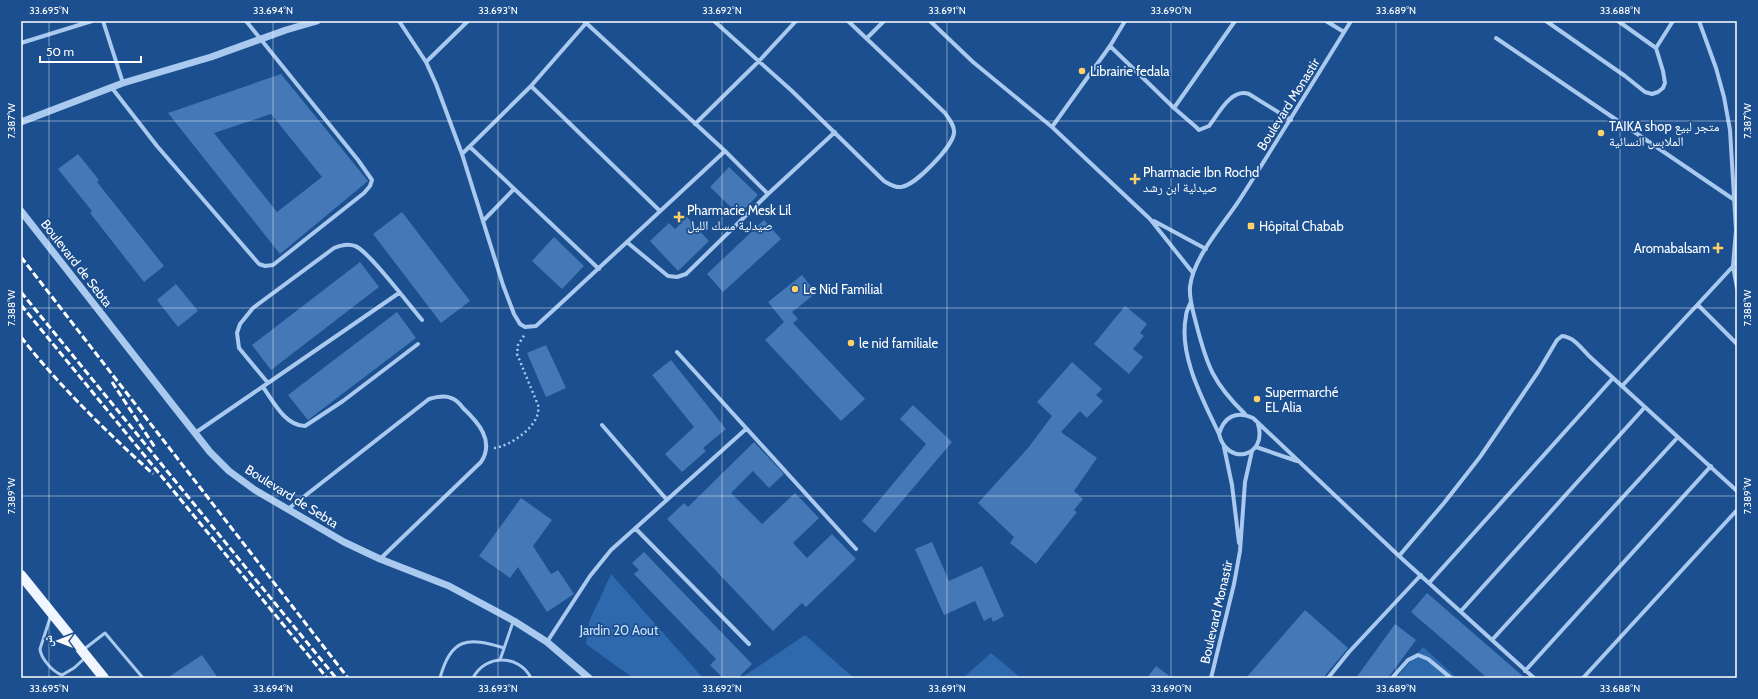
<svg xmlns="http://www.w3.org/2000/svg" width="1758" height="699" font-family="Cabin,'Noto Naskh Arabic',sans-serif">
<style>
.green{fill:#2e69ad}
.building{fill:#4478b7;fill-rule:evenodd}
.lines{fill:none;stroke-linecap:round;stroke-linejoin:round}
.path{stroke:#a9c9ee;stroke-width:2.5;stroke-dasharray:2 3;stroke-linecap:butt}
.service{stroke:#a9c9ee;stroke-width:3}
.minor{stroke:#a9c9ee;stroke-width:4}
.tertiary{stroke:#a9c9ee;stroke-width:7}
.primary{stroke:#f0f6ff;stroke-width:10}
.rail{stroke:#fff;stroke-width:3;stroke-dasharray:7 3;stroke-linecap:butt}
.ticks{fill:none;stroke:#fff;stroke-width:1;stroke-opacity:0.45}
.poi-dot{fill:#ffd166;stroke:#1b4f8f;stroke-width:1.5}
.labels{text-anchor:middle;stroke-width:3.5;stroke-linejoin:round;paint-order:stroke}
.poi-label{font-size:13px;fill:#fff;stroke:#1b4f8f;text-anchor:start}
.street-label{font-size:13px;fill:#fff;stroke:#1b4f8f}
.park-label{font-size:13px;fill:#cfe3fa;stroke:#1b4f8f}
.neatline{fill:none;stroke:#fff;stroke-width:1.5}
.ticks-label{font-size:10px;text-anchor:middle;fill:#fff}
</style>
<rect width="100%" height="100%" fill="#1b4f8f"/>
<path class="green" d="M611 574 703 678H633L586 644 589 622Z
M805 635 854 678H741Z
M1423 647 1457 678H1396Z
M991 653 1021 678H963Z"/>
<path class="building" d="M281 74 368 181 280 254 168 113ZM271 114 322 177 277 212 214 133Z
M78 154 99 180 97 182 164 266 144 282 90 213 92 211 58 169Z
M729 167 758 195 739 215 710 187Z
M402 212 470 301 441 323 373 234Z
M687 217 709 241 678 271 650 241 669 223 675 229Z
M764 220 781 239 723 292 707 274Z
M554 237 584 266 562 289 532 261Z
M360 262 379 287 271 370 252 345Z
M802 275 816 293 792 312 798 319 793 323 865 399 841 421 765 340 784 322 768 302Z
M176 284 198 311 178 327 157 300Z
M1125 306 1147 324 1140 333 1144 336 1133 349 1143 357 1129 374 1094 344Z
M397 312 416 338 308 420 288 395Z
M546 345 566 388 546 397 527 353Z
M671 360 726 429 703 448 706 451 682 472 665 454 694 427 652 375Z
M1072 362 1102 389 1096 395 1103 401 1087 418 1080 411 1061 432 1097 458 1074 491 1083 499 1074 510 1077 512 1036 564 1010 543 1014 537 978 503 1028 448 1052 416 1037 402Z
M913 405 952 442 875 533 862 521 926 444 900 419Z
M754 442 784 474 769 488 753 471 731 493 762 524 795 493 819 518 793 543 807 558 832 534 856 559 806 607 802 603 773 631 667 519 684 503 688 507Z
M521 498 552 520 533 546 551 574 558 570 574 594 547 612 518 567 510 578 479 556Z
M932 542 949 581 982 566 1004 616 993 622 991 617 984 621 975 601 944 615 915 549Z
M644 552 752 664 738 678H723L710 665 716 659 634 574 639 570 632 563Z
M1427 593 1525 678H1487L1460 654 1411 612Z
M1305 610 1348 648 1323 678H1246Z
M1395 624 1416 640 1388 678H1356Z
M202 655 218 678H167Z
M1156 666 1172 678H1147Z"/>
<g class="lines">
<path class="path" d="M494 448C511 446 542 425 538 405L517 354 518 345 525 334"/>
<path class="service" d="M51 615 40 649C41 659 53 672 62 675L74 668 85 658
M83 650 105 633 143 678
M500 660 513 622
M440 678C451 637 468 637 504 648
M473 678C485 654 519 654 531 678"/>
<path class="minor" d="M103 21 123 83
M399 21 426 62 436 84 462 154 503 285 514 314 520 324 525 327 536 326 559 305 725 151
M584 21 725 151 768 194
M714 21 792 91 884 181C889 184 895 188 901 187 915 186 953 146 954 133 955 126 949 119 945 113L848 21
M930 21 973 62 1052 127 1150 219 1193 273
M1326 21 1344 32
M1546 21 1625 76 1645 92 1652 94 1658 92 1663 88 1665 83 1663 71 1656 48 1618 21
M1699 21 1716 68 1724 97 1730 130 1736 230 1733 266 1737 288
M867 38 884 21
M1496 38 1733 199
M21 43 92 21
M1110 46 1174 108 1235 21
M1656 48 1673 21
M426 62 468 21
M531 86 660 211
M112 88 157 146 259 264 265 266 273 265 364 193 370 186 372 180 358 160 246 21
M1174 108 1196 127 1199 130 1209 126C1219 113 1231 88 1249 94L1291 120
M695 124 759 61 796 21
M1052 127 1110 46 1125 21
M470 147 599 269
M462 154 531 86 587 22
M483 221 514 189
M1154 221 1206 249
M628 243 668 276 677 277 686 274 768 194 835 132
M1191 302C1189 306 1186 312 1186 316 1178 355 1203 400 1219 434
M1698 305 1737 344
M677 352 856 549
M268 383 399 293
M1623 385 1737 262
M263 387C273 401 285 426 305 426L343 401 418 344
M1245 414C1213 383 1207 366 1196 323 1193 311 1189 300 1190 287 1193 256 1226 222 1242 196 1279 138 1315 79 1351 21
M1258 424C1268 457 1227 467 1219 434 1224 417 1236 410 1253 418L1399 556 1534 678
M602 425 667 500
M195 433 268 383 239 348 237 333 240 324 253 308 334 248C341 245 348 243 355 246 368 250 410 306 422 320
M1224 447 1232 485 1239 543
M1256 447 1297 461
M288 509 429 399C436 397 445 395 451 398 456 399 460 404 463 408 478 422 495 441 481 462L380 559
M636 529 749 644
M1399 556 1444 503 1480 457 1538 372 1557 340 1562 336C1574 337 1581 348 1589 356L1737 491
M1429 583 1613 378
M1461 611 1645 407
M1492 640 1678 437
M547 642 590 576 611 550 746 429
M1525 671 1711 466
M1211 678 1234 584 1240 551 1245 482 1252 451
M1328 678 1349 652 1421 575
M1392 678 1408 660 1418 655 1428 659 1451 678
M1583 678 1737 510"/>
<path class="tertiary" d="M21 122 123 83 211 57 286 30 317 21
M21 211 176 409 210 452 229 471 255 490 344 542 380 559 449 586 514 621 547 642 589 678"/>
<path class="primary" d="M21 575 104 678"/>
<path class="rail" d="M21 257 348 678
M21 292 336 678
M21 305 327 678
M21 337C60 387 106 431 153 474
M112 382 156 449"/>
</g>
<path class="ticks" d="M49 21V678M273 21V678M498 21V678M722 21V678M947 21V678M1171 21V678M1396 21V678M1620 21V678M21 121H1737M21 308H1737M21 496H1737"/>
<g class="poi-dot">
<circle cx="1082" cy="71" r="4"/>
<circle cx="1601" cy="133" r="4"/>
<path d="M1133 173h4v4h4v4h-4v4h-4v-4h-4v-4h4z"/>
<path d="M677 211h4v4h4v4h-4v4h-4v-4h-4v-4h4z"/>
<rect x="1247" y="222" width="8" height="8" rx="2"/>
<path d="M1716 242h4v4h4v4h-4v4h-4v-4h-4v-4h4z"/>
<circle cx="795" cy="289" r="4"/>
<circle cx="851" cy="343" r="4"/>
<circle cx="1257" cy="399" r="4"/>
</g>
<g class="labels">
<g class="poi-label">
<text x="1090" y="76">Librairie fedala</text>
<text x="1609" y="131">TAIKA shop متجر لبيع<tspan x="1609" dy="15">الملابس النسائية</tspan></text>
<text x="1143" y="177">Pharmacie Ibn Rochd<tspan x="1143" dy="15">صيدلية ابن رشد</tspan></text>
<text x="687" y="215">Pharmacie Mesk Lil<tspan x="687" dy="15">صيدلية مسك الليل</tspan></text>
<text x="1259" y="231">Hôpital Chabab</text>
<text x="1710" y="253" text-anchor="end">Aromabalsam</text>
<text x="803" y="294">Le Nid Familial</text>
<text x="859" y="348">le nid familiale</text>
<text x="1265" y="397">Supermarché<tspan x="1265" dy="15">EL Alia</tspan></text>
</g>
<g class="street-label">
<text transform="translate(1288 104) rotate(-58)" y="5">Boulevard Monastir</text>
<text transform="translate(77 263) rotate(52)" y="5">Boulevard de Sebta</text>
<text transform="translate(292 496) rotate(32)" y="5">Boulevard de Sebta</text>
<text transform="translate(1216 612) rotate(-77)" y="5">Boulevard Monastir</text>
</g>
<g class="park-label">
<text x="619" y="635">Jardin 20 Aout</text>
</g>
</g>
<rect width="1758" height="699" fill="none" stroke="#1b4f8f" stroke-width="44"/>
<g transform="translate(58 641) rotate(270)" stroke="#1b4f8f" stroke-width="3" paint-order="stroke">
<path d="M0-3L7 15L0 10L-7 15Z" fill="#ffffff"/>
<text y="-6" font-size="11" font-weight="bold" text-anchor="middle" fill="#ffffff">ش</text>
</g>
<path d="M40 56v6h101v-6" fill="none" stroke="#ffffff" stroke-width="2"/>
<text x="46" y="56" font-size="12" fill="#ffffff" stroke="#1b4f8f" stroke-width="3" paint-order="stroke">50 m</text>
<rect x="22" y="22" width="1714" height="655" class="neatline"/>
<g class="ticks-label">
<text x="49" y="14">33.695°N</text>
<text x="273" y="14">33.694°N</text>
<text x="498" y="14">33.693°N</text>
<text x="722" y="14">33.692°N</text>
<text x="947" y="14">33.691°N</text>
<text x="1171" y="14">33.690°N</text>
<text x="1396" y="14">33.689°N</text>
<text x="1620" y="14">33.688°N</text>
<text transform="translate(1747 121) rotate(-90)" y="4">7.387°W</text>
<text transform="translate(11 121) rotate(-90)" y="4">7.387°W</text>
<text transform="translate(1747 308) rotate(-90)" y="4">7.388°W</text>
<text transform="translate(11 308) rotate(-90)" y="4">7.388°W</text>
<text transform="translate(1747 496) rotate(-90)" y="4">7.389°W</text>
<text transform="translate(11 496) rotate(-90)" y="4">7.389°W</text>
<text x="49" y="692">33.695°N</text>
<text x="273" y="692">33.694°N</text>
<text x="498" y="692">33.693°N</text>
<text x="722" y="692">33.692°N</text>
<text x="947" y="692">33.691°N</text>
<text x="1171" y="692">33.690°N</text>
<text x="1396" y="692">33.689°N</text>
<text x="1620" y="692">33.688°N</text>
</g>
</svg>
